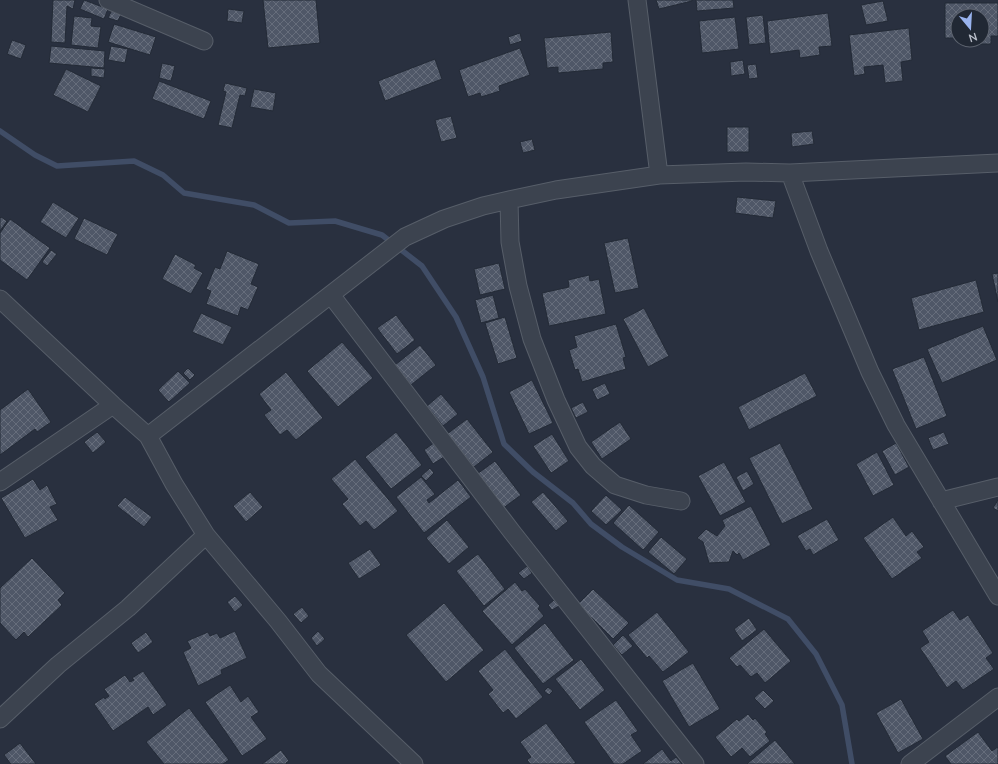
<svg xmlns="http://www.w3.org/2000/svg" width="998" height="764" font-family="Mulish,sans-serif">
<style>
.lines{fill:none;stroke-linecap:round;stroke-linejoin:round}
.stream{stroke:#404d66;stroke-width:5.5}
.building{fill:url(#building-cross-hatch);stroke:#232a36}
.street-casing{stroke:#575e69;stroke-width:19}
.street{stroke:#3c434f;stroke-width:17}
</style>
<defs>
<pattern id="building-cross-hatch" width="8" height="8" patternUnits="userSpaceOnUse"><rect width="8" height="8" fill="#4f5767"/><path d="M0 0l8 8M0 8l8-8" fill="none" stroke="#666d7b"/></pattern>
</defs>
<rect width="100%" height="100%" fill="#29303f"/>
<g class="lines">
<path class="stream" d="M0 131 35 155 57 166 134 161 163 175 184 193 254 205 289 223 335 221 382 235 422 266 456 317 483 377 504 444 533 472 573 503 591 524 622 547 677 580 729 589 788 619 816 654 842 705 852 764"/>
</g>
<path class="building" d="M53 0H75L73 9 67 6 65 43 51 42Z
M84 0 108 9 104 19 80 9Z
M263 0H316L320 43 268 48Z
M656 0H692V1L659 9Z
M696 0H733L734 8 697 11Z
M883 1 888 21 866 25 861 5Z
M945 3H998V36H991V44H962V40H982V16H958V38H945Z
M228 9 244 11 242 23 227 21Z
M112 10 121 14 118 21 108 18Z
M828 13 832 46 819 47 820 55 800 58 799 50 770 54 767 21Z
M763 15 766 43 749 45 746 17Z
M74 16 92 18 91 26 101 27 98 48 71 45Z
M735 17 739 49 702 53 699 21Z
M114 24 156 37 150 55 108 42Z
M909 28 912 60 901 62 903 81 885 83 883 65 864 67 865 74 854 76 849 35Z
M611 32 613 62 603 63V69L558 73V67L547 68 544 38Z
M520 33 522 41 510 45 508 37Z
M12 40 26 45 21 59 7 54Z
M51 46 105 51 104 68 49 63Z
M111 46 128 49 125 63 108 60Z
M520 48 530 75 499 86 500 91 481 97 480 93 468 97 459 70Z
M435 59 442 79 385 101 378 81Z
M743 60 745 74 731 76 730 62Z
M162 63 175 66 171 81 159 78Z
M756 64 758 78 749 79 747 65Z
M91 68 105 69 104 78 91 76Z
M66 69 101 86 88 112 53 95Z
M159 81 211 101 204 119 152 99Z
M225 83 247 88 245 96 240 95 232 128 218 125 226 92 223 91Z
M254 89 276 93 273 111 250 107Z
M451 116 457 138 441 142 435 120Z
M727 127H749V152H727Z
M812 131 814 144 792 147 791 133Z
M532 139 535 150 523 153 520 142Z
M737 197 776 201 773 218 735 213Z
M53 202 79 218 66 238 40 222Z
M1 217 7 221 0 231V218Z
M84 218 118 234 107 255 74 239Z
M10 219 50 248 27 280 0 260V233Z
M628 238 639 288 615 293 604 243Z
M51 250 57 254 47 266 42 262Z
M227 251 259 264 251 284 258 287 248 310 241 307 238 316 206 304 211 291 206 289 215 267 220 269Z
M175 254 196 265 194 268 203 273 191 294 162 279Z
M499 263 505 289 480 295 474 269Z
M998 273V302L992 274Z
M589 275 590 281 599 279 606 314 549 326 542 293 569 287 568 280Z
M976 280 984 312 919 330 911 298Z
M493 295 499 318 481 323 475 300Z
M644 308 669 356 648 367 623 319Z
M201 313 232 327 223 345 192 332Z
M396 315 415 340 397 354 377 328Z
M505 317 517 358 498 364 485 323Z
M616 324 626 357 623 358 626 369 582 382 578 369 575 370 569 350 577 347 574 336Z
M983 326 997 360 942 383 927 349Z
M342 342 373 378 338 407 307 371Z
M420 345 436 365 411 385 395 365Z
M924 357 947 416 916 429 892 369Z
M188 368 195 375 190 380 183 373Z
M178 371 190 383 169 402 158 390Z
M286 372 323 418 296 440 287 430 280 435 264 415 271 410 259 394Z
M805 373 817 396 749 430 738 407Z
M532 380 553 423 529 434 509 392Z
M605 383 610 394 597 400 592 389Z
M28 389 51 422 37 432 35 429 0 455V410Z
M441 394 458 414 443 426 427 406Z
M583 402 588 412 576 418 571 408Z
M467 419 493 452 474 467 447 434Z
M620 422 631 439 602 459 591 442Z
M97 432 106 442 93 453 84 442Z
M396 432 422 465 391 489 365 457Z
M944 432 949 444 933 450 928 438Z
M552 434 569 461 551 473 533 446Z
M435 442 444 457 433 464 424 450Z
M780 443 813 509 782 524 749 458Z
M896 443 909 467 895 475 882 451Z
M877 452 894 485 873 496 856 464Z
M355 459 398 511 374 530 366 521 360 526 342 504 348 499 331 479Z
M495 461 521 495 502 509 477 474Z
M724 462 746 502 720 516 698 476Z
M430 468 434 473 426 481 421 476Z
M747 471 754 484 743 491 736 477Z
M421 477 435 494 427 500 429 503 458 480 471 497 424 533 396 497Z
M33 479 40 490 47 485 57 504 50 507 58 520 25 538 1 498Z
M250 492 263 507 246 522 233 506Z
M543 492 568 521 556 531 531 502Z
M606 495 622 510 606 525 591 511Z
M125 497 152 517 144 527 117 506Z
M998 500V511L993 508Z
M629 505 659 532 643 550 613 523Z
M751 506 771 545 743 560 739 553 737 555 733 551 729 562 709 563 703 542 697 538 706 529 717 536 725 526 722 520Z
M893 517 906 536 912 531 924 547 917 552 922 558 892 579 863 538Z
M827 519 839 540 813 555 810 549 806 551 797 536Z
M447 520 469 547 449 564 426 538Z
M661 537 687 559 674 574 648 552Z
M370 549 381 565 359 579 348 563Z
M478 554 505 589 484 606 456 571Z
M32 558 65 593 58 600 62 605 28 637 24 632 16 640 0 623V588Z
M527 566 532 573 524 579 518 573Z
M515 582 522 591 525 589 540 606 538 609 544 616 512 645 482 611Z
M593 589 629 623 613 639 578 604Z
M235 596 243 605 235 612 227 602Z
M554 600 559 606 552 610 548 605Z
M444 603 484 650 446 682 406 635Z
M302 607 309 616 301 623 293 614Z
M953 610 960 620 968 615 993 653 986 658 994 669 963 690 956 681 947 688 920 648 929 642 922 631Z
M657 612 689 652 663 672 649 656 647 658 628 635Z
M749 618 757 630 742 641 734 629Z
M545 623 574 660 543 684 514 648Z
M764 629 791 661 765 683 757 673 751 677 740 665 737 667 729 658Z
M235 631 247 658 221 670 222 674 198 686 183 652 191 648 187 641 208 632 210 636 217 633 220 638Z
M318 631 325 639 317 646 311 638Z
M146 632 153 642 138 653 131 643Z
M623 635 633 646 622 655 613 645Z
M505 649 543 697 516 719 508 709 503 713 488 694 493 690 478 671Z
M581 659 605 690 580 710 555 679Z
M693 663 720 709 689 727 662 681Z
M143 671 167 705 153 715 148 707 113 731 94 704 104 697 105 699 109 696 104 689 125 675 130 682 134 680 132 678Z
M230 685 241 702 248 696 259 712 251 717 267 739 242 756 205 702Z
M548 687 553 691 549 695 544 691Z
M763 690 774 701 765 709 754 698Z
M901 699 923 739 898 753 876 713Z
M616 700 638 731 631 735 642 751 623 764H614L584 722Z
M189 708 229 760 223 764H164L146 742Z
M748 714 753 720 755 718 767 732 765 734 770 741 750 757 742 748 731 757 715 737 737 719 739 721Z
M546 723 576 763 574 764H530L527 760 531 757 520 742Z
M978 732 992 751 998 747V764H951L945 756Z
M775 740 795 764H747Z
M20 743 36 764H11L4 755Z
M662 749 671 761 676 757 682 764H643Z
M281 750 289 761 286 763 287 764H262Z"/>
<g class="lines">
<g class="street-casing">
<path id="street" d="M108 0 204 41
M637 0 659 175
M790 173 819 251 870 372 896 425 998 596
M509 200 510 242 518 286 532 339 556 400 578 447 593 466 615 485 646 495 681 501
M331 295 512 532 695 764
M0 299 113 405 148 436
M0 482 113 405
M941 501 998 487
M0 719 58 665 128 608 206 535
M414 764 319 674 278 621 206 535 174 484 148 436 405 237 444 219 483 206 509 200 556 190 659 175 746 172 790 173 998 163
M910 764 998 697"/>
</g>
<use href="#street" class="street"/>
</g>
<g transform="translate(970 28) rotate(162)"><circle r="19" fill="#212834" stroke="#5e6470"/>
<path d="M0-3L7 15L0 10L-7 15Z" fill="#99b3ee"/>
<text y="-6" font-size="11" font-weight="bold" text-anchor="middle" fill="#b9bec9">N</text>
</g>
</svg>
